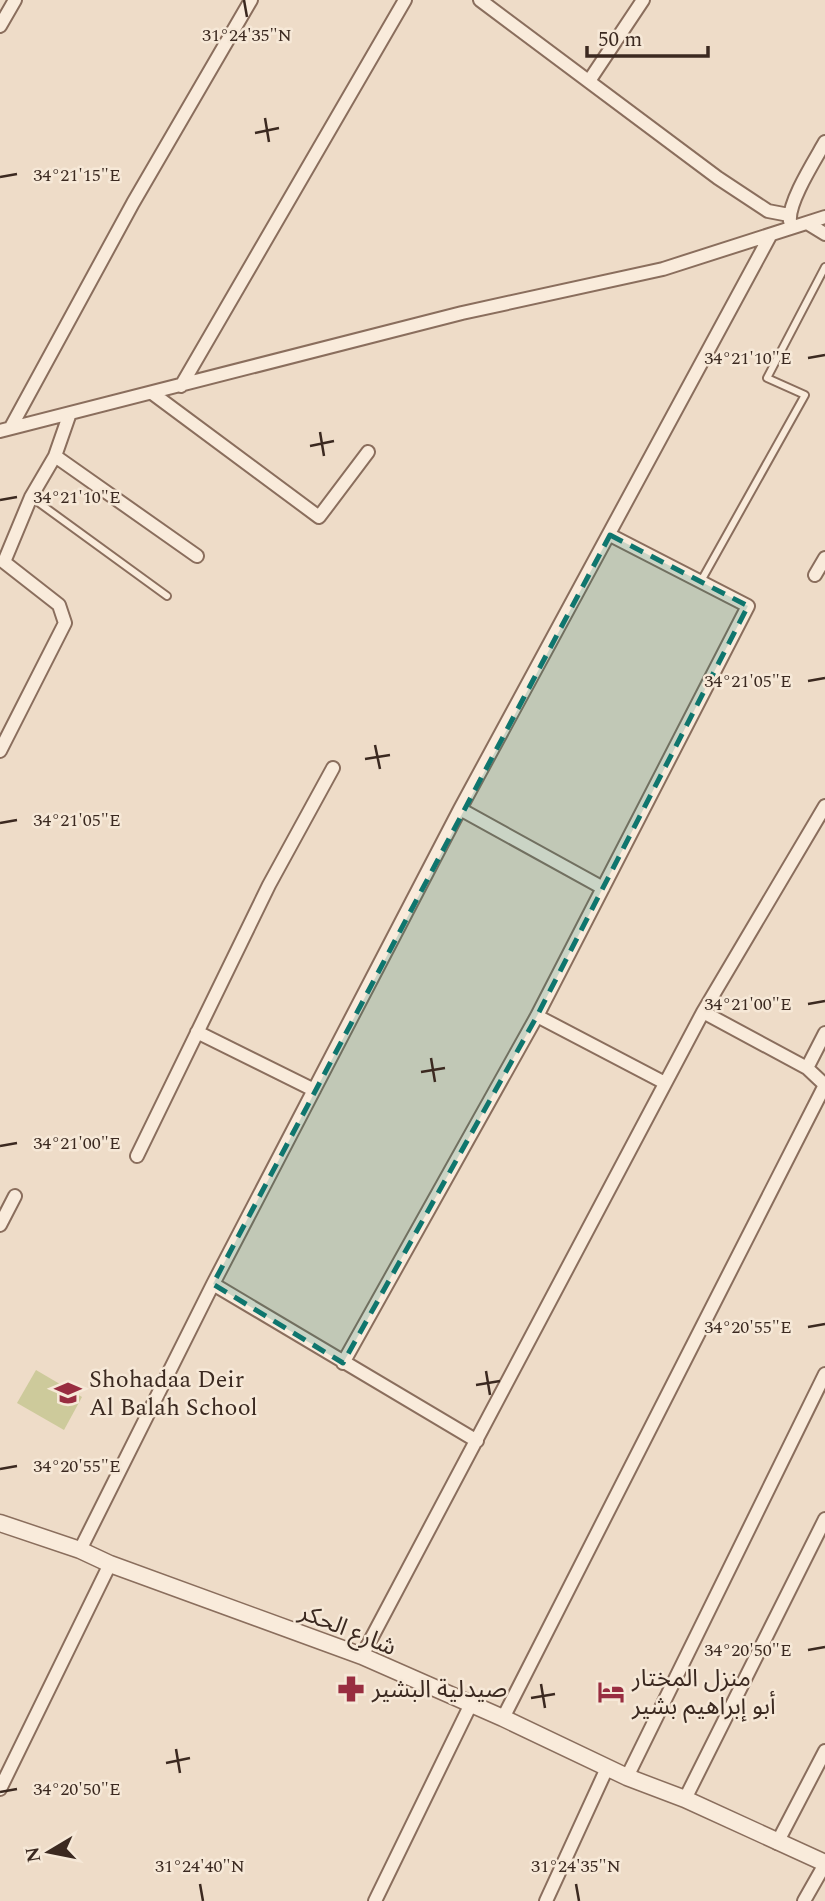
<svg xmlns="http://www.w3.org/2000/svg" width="825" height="1901" font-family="Spectral,'Noto Sans Arabic',serif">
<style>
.green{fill:#cdca9b}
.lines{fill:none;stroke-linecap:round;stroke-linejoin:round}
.service-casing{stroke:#8a6e5d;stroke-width:10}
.minor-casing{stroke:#8a6e5d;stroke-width:16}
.tertiary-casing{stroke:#8a6e5d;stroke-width:19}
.service{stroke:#f9ebdb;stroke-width:6}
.minor{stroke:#f9ebdb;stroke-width:12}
.tertiary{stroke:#f9ebdb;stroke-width:16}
.marked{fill:#0f766e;fill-opacity:0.2;stroke:#0f766e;stroke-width:5;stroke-dasharray:14 9;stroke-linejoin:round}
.ticks{fill:none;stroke:#3b2920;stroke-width:2.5}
.labels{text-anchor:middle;stroke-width:5;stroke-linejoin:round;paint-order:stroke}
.poi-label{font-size:24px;fill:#3b2920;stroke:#f6e8d7;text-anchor:start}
.street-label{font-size:24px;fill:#3b2920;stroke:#f6e8d7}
.ticks-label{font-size:18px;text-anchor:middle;fill:#3b2920;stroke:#f6e8d7;stroke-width:5;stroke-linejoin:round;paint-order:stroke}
</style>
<rect width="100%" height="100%" fill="#eedcc8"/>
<path class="green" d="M36 1370 82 1397 64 1430 17 1403Z"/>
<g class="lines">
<g class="service-casing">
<path id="service" d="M31 497 167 596
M701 581 805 395 767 378 825 267"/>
</g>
<g class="minor-casing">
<path id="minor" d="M480 0 718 178 768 211 789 215
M0 26 15 0
M589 81 643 0
M790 221C788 202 815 160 825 142
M807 223 825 234
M181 386 405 0
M152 393 319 517 368 452
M11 427 133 203 251 0
M0 431 462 313 663 269 825 217
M55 456 197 556
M815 575 825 558
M0 751 65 623 59 605 4 562 31 497 55 456 70 413
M460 809 603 888
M703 1012 807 1068 825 1085
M537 1016 665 1083
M197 1032 314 1090
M807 1068 825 1033
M137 1156 269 885 333 768
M0 1225 15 1196
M213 1284 477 1441
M343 1363 537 1016 748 606 610 535
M80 1550 213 1284 460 809 770 236
M362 1656 703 1012 825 806
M503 1718 825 1085
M627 1777 825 1374
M0 1789 110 1564
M685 1799 825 1519
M777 1843 825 1751
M375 1901 470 1706
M546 1901 607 1768
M804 1901 825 1864"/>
</g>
<g class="tertiary-casing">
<path id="tertiary" d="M0 1523 80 1550 110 1564 362 1656 503 1718 627 1777 685 1799 825 1863"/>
</g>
<use href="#service" class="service"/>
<use href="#minor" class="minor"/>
<use href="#tertiary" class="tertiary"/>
</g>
<path class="marked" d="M610 535 748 606 537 1016 343 1363 213 1284Z"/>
<path class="ticks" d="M244 0 247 17M265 118 269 142M255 133 279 128M0 177 17 174M808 358 825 355M320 432 324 456M310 446 334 441M0 500 17 497M808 681 825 678M375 745 380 769M365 759 390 755M0 823 17 820M808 1004 825 1001M431 1058 435 1082M421 1072 445 1068M0 1146 17 1143M808 1327 825 1324M486 1371 490 1395M476 1385 500 1381M0 1469 17 1466M808 1650 825 1647M541 1684 545 1708M531 1698 555 1694M176 1749 180 1773M166 1763 190 1758M0 1792 17 1789M200 1884 203 1901M576 1884 579 1901"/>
<defs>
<g id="school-bare" transform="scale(2.1)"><path d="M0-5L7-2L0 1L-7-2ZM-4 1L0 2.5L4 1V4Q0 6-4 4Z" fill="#982d40" stroke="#f6e8d7" stroke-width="2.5" paint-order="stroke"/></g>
<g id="pharmacy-bare" transform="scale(2.1)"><path d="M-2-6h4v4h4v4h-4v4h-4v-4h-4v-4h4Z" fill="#982d40" stroke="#f6e8d7" stroke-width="2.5" paint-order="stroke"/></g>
<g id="hotel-bare" transform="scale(2.1)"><path d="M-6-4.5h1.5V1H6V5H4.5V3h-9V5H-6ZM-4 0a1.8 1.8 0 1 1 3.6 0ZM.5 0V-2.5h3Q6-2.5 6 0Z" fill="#982d40" stroke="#f6e8d7" stroke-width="2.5" paint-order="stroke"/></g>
</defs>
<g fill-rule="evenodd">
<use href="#school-bare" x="68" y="1393"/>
<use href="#pharmacy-bare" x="351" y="1689"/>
<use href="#hotel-bare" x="611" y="1692"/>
</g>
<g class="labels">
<g class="poi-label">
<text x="89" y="1387">Shohadaa Deir<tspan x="89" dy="28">Al Balah School</tspan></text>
<text x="632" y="1686">منزل المختار<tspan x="632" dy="28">أبو إبراهيم بشير</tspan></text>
<text x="372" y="1697">صيدلية البشير</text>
</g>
<g class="street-label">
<text transform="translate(348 1629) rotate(22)" y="8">شارع الحكر</text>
</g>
</g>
<g class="ticks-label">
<text x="247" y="41">31°24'35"N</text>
<text x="77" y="181">34°21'15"E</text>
<text x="748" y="364">34°21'10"E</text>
<text x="77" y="503">34°21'10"E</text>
<text x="748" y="687">34°21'05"E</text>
<text x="77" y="826">34°21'05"E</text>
<text x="748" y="1010">34°21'00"E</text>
<text x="77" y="1149">34°21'00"E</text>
<text x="748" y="1333">34°20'55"E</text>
<text x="77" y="1472">34°20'55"E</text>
<text x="748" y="1656">34°20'50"E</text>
<text x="77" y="1795">34°20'50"E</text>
<text x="200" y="1872">31°24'40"N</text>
<text x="576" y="1872">31°24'35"N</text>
</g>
<g transform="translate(49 1852) rotate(260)" stroke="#f6e8d7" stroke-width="5" paint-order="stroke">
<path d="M0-5L12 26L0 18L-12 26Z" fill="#3b2920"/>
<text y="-10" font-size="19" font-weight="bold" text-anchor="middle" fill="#3b2920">N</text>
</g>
<path d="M587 46v10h121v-10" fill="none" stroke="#3b2920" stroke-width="3.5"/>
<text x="598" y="46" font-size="21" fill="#3b2920" stroke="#f6e8d7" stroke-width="5" paint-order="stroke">50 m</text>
</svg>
